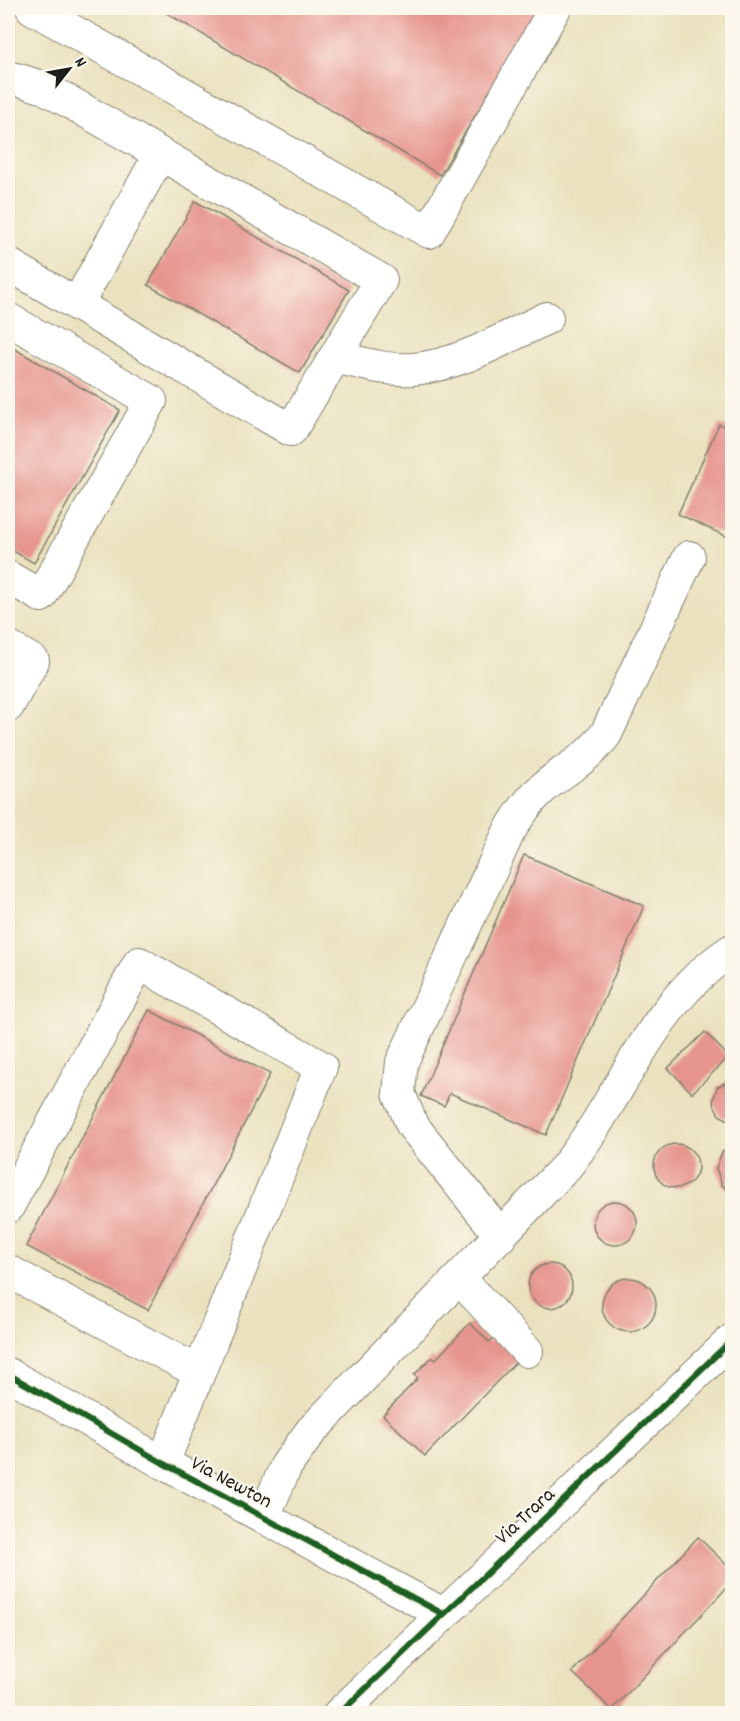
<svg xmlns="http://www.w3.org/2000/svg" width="740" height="1721" font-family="Dekko,sans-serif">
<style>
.building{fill:#e6948e}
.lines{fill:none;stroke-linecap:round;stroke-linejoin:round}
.minor-casing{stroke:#837f6e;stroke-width:34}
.minor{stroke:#fff;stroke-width:32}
.cycleway-casing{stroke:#fbf7ec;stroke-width:10}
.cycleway{stroke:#1b5e20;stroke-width:6}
.labels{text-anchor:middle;stroke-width:4.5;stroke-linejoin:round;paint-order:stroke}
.street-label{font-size:21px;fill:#1c1c1c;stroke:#fbf7ec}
</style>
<rect width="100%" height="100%" fill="#fbf7ec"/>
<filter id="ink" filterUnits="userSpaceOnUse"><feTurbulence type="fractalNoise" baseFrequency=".0167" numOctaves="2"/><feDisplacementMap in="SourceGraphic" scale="12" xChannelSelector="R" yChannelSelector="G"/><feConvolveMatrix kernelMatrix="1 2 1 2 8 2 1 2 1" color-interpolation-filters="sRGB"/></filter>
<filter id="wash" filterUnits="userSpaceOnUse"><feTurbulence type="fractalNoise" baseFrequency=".008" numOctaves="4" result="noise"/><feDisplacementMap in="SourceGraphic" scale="24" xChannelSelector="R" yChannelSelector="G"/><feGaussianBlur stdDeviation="1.35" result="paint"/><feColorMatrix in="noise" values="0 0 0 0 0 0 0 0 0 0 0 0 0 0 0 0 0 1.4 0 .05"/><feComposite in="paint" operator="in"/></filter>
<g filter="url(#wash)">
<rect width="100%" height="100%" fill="#eae2bf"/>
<g id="blocks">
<path class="building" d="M158 8H539L440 175Z
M195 201 349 290 300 373 148 285Z
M8 345 120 410 34 563 8 548Z
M719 424 732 430V539L678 514Z
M524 855 644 906 546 1135 450 1093 444 1106 421 1096Z
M149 1010 270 1074 148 1310 26 1246Z
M705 1032 729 1057 692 1093 668 1068Z
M732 1079V1122L719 1115 713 1102 717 1087Z
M732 1144V1193L722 1185 716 1168 722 1152Z
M654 1166a22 22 0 1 1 44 0a22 22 0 1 1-44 0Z
M593 1223a22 22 0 1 1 44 0a22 22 0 1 1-44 0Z
M528 1286a22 22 0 1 1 44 0a22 22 0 1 1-44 0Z
M602 1305a27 27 0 1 1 54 0a27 27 0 1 1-54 0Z
M470 1323 489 1342 495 1337 518 1360 425 1456 383 1415 418 1378 414 1375 432 1357 435 1360Z
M698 1537 732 1570V1582L612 1710 572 1672Z"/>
</g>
</g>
<g filter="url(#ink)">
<use href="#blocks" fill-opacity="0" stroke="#837f6e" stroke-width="1.5"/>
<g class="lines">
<g class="minor-casing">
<path id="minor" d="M32 8 429 232 555 8
M8 80 16 79 45 88 381 280 291 430 8 264
M77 305 160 154
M8 319 151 401 41 596 8 577
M335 357C361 363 387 371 413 369 459 366 506 337 547 318
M8 647 33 661 8 706
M8 1207 139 963 321 1067 163 1463
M501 1236 412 1125 399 1093 402 1062 509 832C518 816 529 800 543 788 566 768 587 760 606 734L689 557
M8 1271 199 1372
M459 1278 527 1351
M8 1374 163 1463 443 1614
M264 1516 286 1466 311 1431 565 1168C623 1096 651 1002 732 950
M339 1714 732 1340"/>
</g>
<use href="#minor" class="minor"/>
<g class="cycleway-casing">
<path id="cycleway" d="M8 1374 163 1463 443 1614
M339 1714 732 1340"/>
</g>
<use href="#cycleway" class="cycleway"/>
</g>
</g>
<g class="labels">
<g class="street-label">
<text transform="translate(232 1481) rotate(28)" y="7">Via Newton</text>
<text transform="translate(524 1515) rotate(-43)" y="7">Via Trara</text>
</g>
</g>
<rect width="740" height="1721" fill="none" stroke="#fbf7ec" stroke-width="30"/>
<g transform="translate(69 69) rotate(59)" stroke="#fbf7ec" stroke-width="4.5" paint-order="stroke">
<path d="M0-4.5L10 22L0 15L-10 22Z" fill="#1c1c1c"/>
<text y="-9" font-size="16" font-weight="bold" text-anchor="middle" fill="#1c1c1c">N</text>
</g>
</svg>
